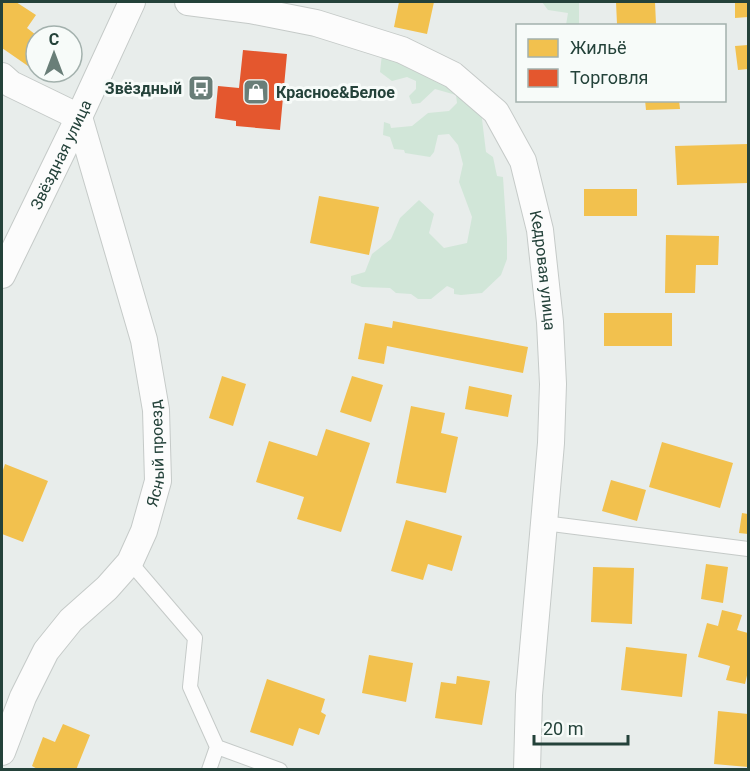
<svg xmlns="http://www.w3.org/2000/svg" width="750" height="771" font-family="Roboto,sans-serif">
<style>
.green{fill:#d1e6d8}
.homes{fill:#f2c14e}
.shops{fill:#e4572e}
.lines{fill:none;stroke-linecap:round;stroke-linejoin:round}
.lane-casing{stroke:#c5cac8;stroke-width:16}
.street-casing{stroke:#c5cac8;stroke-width:28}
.lane{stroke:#fcfcfc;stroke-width:14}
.street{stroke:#fcfcfc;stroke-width:26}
.labels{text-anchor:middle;stroke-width:6;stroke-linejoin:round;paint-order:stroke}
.poi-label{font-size:16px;font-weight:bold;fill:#24423a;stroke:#f7fbf9;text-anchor:end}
.street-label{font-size:16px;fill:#24423a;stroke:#f7fbf9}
</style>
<rect width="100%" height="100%" fill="#e8edeb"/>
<path class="green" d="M542 2H579V25H566L568 13 548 10Z
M420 53 481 111 486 152 493 157 497 176 503 177 507 238V259L501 275 482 293 461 295 454 294V289L447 286 431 299H418L411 294 396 293 390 288 362 287 351 283V276L365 272 372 254 391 239 400 218 419 200 434 214 429 233 444 248 467 243 472 217 459 182 463 164 458 145 449 134 438 135 434 152 430 157 405 153 404 150 394 149 390 137 383 135 384 122 390 124 391 128 412 126 428 113 449 111 457 103 456 95 435 89 420 103 412 104 409 96 416 89V81L407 77 392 81 380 72 382 54Z"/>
<path class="homes" d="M2 2H16L36 15 27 28 36 35V56L28 66 2 48Z
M399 2H434L427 34 394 27Z
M616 2H655L656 24H617Z
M735 2H748V17L735 18Z
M748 45V69L738 70 735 46Z
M645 100H679L680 109 646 110Z
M748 144V183L677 185 675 146Z
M584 189H637V216H584Z
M319 196 379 207 369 255 310 243Z
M666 235 719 236 718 265H696L695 293H665Z
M604 313H672V346H604Z
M393 321 528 347 523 373 387 346 384 364 358 359 365 323 392 328Z
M222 376 246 384 233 426 209 418Z
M352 376 383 385 371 422 340 412Z
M469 386 512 395 508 417 465 409Z
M411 406 445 413 441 433 458 437 446 493 396 483Z
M326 429 370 443 341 532 297 519 304 497 256 482 269 441 317 456Z
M662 442 733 463 720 508 649 487Z
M5 464 48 481 23 542 2 534V473Z
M611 480 646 490 637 521 602 511Z
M742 513 748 514V534L739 533Z
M406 520 462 536 452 571 428 564 423 580 391 571Z
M706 564 728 567 723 603 701 599Z
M593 567 634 568 632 624 591 622Z
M722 610 742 615 737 630 748 633V671L745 684 726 680 730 666 698 657 707 623 718 626Z
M626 647 687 654 682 697 621 690Z
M369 655 413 663 406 702 362 693Z
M457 676 490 681 482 725 435 718 441 682 456 684Z
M267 679 325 699 321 712 326 715 319 735 299 728 293 746 250 732Z
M718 711 748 714V767L714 764Z
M63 724 90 735 76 770H39L32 766 43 737 55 742Z"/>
<path class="shops" d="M243 50 287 54 280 130 236 126V121L215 118 218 86 239 88Z"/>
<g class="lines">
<g class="lane-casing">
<path id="lane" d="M544 523 748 549
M130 562 195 638 190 687 217 747 209 770
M217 747 280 770"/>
</g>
<g class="street-casing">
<g id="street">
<path id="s1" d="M188 2 250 10 316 23 402 50 453 75 496 112 523 161 540 230 550 322 553 384 551 443 529 695 527 770"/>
<path d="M2 76 11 84 79 117"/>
<path id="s2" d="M2 275 79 117 132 2"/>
<path id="s3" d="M2 752 23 697 46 651 71 620 107 588 130 562 144 531 158 481 156 410 144 340 79 117"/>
</g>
</g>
<use href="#lane" class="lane"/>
<use href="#street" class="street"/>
</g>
<defs>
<g id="bus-square" transform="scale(1.35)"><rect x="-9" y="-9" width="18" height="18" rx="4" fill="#697e78" stroke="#f7fbf9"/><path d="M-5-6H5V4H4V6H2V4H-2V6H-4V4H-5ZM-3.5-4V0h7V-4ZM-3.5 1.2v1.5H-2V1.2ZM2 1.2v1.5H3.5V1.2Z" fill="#fff"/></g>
<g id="shop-square" transform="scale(1.35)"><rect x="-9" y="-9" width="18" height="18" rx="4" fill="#697e78" stroke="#f7fbf9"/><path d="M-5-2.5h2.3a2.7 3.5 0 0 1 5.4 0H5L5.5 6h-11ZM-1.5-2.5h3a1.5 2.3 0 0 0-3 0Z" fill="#fff"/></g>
</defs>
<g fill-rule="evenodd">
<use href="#bus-square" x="201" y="88"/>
<use href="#shop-square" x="256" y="92"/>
</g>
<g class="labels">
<g class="poi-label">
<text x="182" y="94">Звёздный</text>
<text x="276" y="98" text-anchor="start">Красное&amp;Белое</text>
</g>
<g class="street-label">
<text dy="6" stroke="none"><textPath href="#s2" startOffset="134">Звёздная улица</textPath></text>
<text dy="6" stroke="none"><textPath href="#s1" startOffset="501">Кедровая улица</textPath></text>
<text dy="6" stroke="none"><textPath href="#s3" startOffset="346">Ясный проезд</textPath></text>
</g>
</g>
<rect width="750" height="771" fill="none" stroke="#24423a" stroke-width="6"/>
<rect x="516" y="24" width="210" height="78" fill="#f7fbf9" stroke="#a3b1ad" stroke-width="1.5"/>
<rect x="528" y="39" width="30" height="18" fill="#f2c14e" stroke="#a3b1ad" stroke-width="1.5"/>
<text x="570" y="54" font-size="18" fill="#24423a">Жильё</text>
<rect x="528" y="69" width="30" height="18" fill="#e4572e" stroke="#a3b1ad" stroke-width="1.5"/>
<text x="570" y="84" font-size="18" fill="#24423a">Торговля</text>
<g transform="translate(54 54)"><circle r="28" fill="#f7fbf9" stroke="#a3b1ad" stroke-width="1.5"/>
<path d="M0-4.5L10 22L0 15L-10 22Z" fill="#697e78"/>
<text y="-9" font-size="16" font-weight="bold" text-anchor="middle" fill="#24423a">С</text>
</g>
<path d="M534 735v9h94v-9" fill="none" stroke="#24423a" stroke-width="3"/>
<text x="543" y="735" font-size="18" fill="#24423a" stroke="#f7fbf9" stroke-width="4.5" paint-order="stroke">20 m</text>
</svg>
